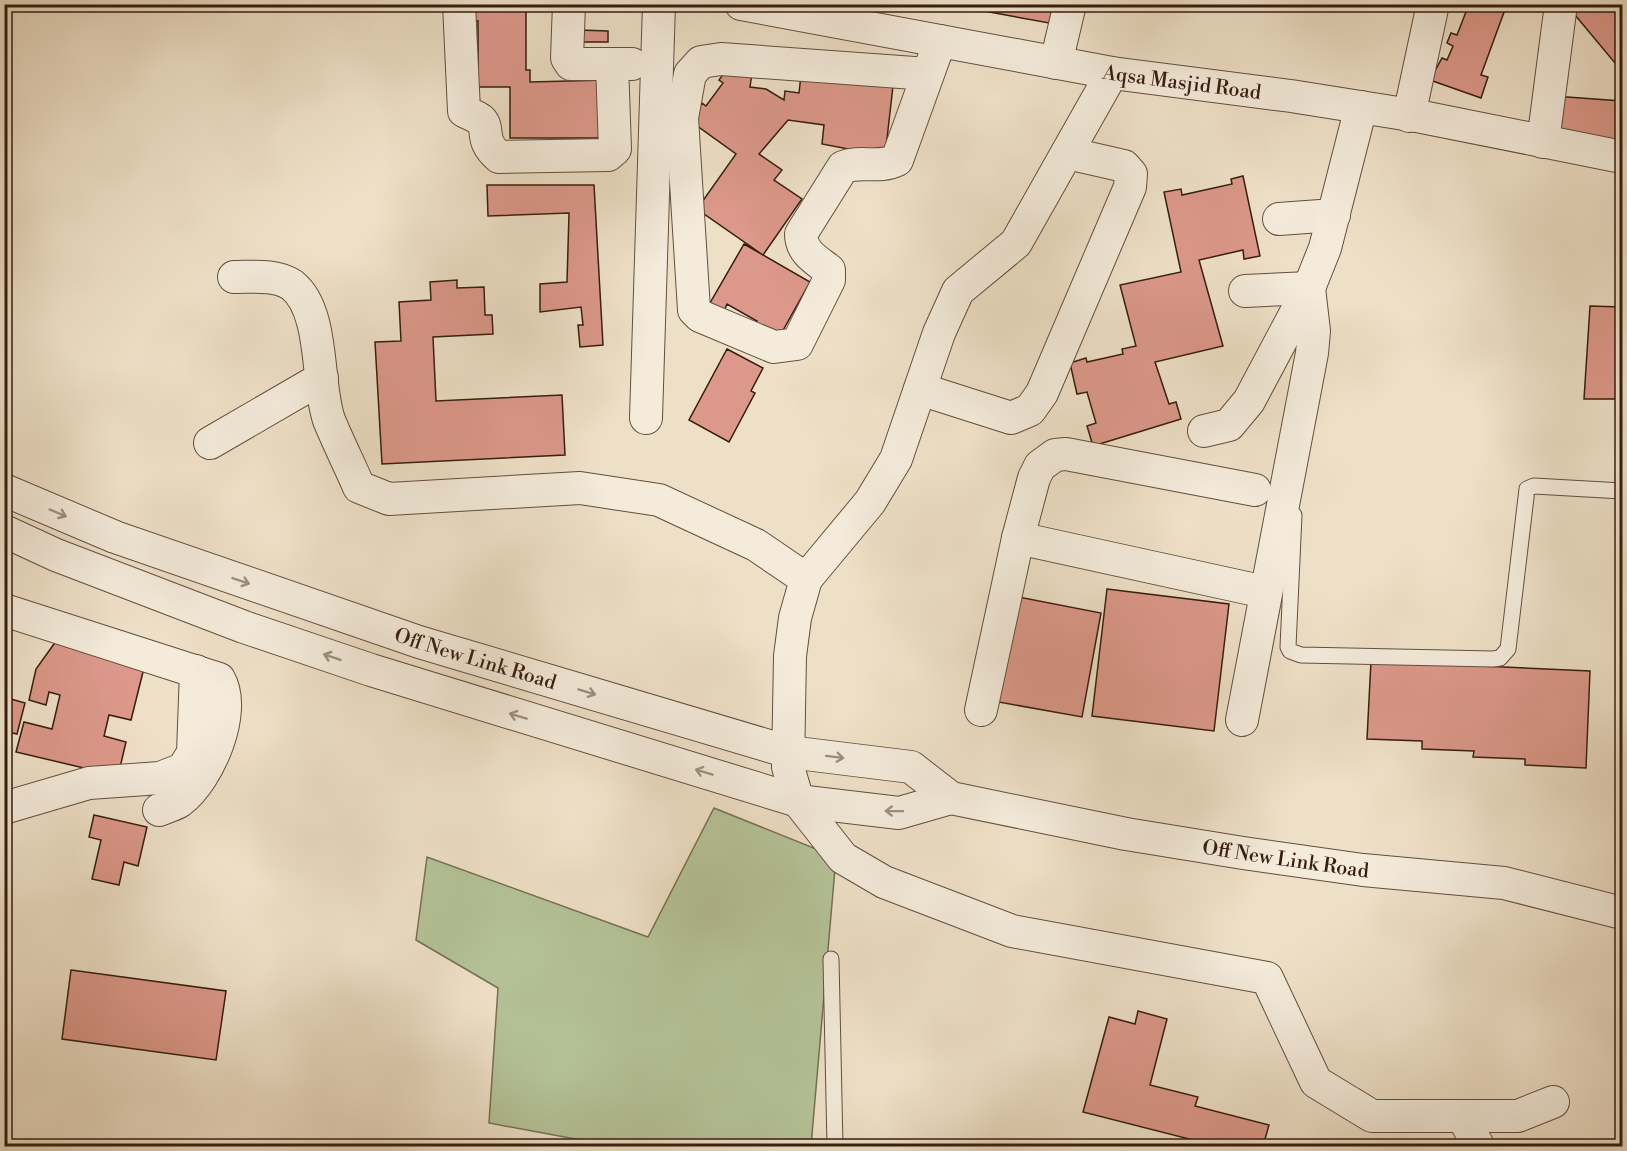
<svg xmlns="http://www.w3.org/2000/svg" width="1627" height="1151" font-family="'Libre Bodoni',serif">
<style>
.green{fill:#b5c398;stroke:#767054;stroke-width:1.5}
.building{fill:#dc988a;stroke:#361d10;stroke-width:1.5}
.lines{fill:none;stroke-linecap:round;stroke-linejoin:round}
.service-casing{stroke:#644e3e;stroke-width:17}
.minor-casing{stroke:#644e3e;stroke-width:34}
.service{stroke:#f4ebdb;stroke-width:15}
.minor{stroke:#f4ebdb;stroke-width:32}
.oneway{stroke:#9e8e80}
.labels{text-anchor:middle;stroke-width:6;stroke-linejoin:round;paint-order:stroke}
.street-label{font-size:20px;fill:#361d10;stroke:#f4ebdb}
</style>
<rect width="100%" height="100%" fill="#eee0c7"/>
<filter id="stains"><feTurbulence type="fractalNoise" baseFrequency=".00333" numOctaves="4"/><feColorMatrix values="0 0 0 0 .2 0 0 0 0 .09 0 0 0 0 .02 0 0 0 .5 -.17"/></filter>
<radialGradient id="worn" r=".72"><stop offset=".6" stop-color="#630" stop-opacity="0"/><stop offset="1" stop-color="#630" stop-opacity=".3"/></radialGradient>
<path class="green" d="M714 808 836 857 811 1146H613L489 1123 498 988 416 940 427 857 648 937Z"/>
<path class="building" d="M471 4H485V8L526 4V70H530V82L608 80V138H510V87H468V70L478 69V21H471Z
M946 4H1049L1053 5 1049 23Z
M1469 4H1507L1481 75 1488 77 1481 98 1430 80 1442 58 1447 60 1453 46 1447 43 1451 33 1457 35Z
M1575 4H1622V67L1620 69 1570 9Z
M579 30 608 31V42H578Z
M733 60 752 73 750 87 766 89 784 100 785 91 799 93 801 75 893 86 885 156 822 144 824 125 788 120 759 154 782 170 774 180 802 199 763 255 697 209 736 154 689 120 702 103 706 106 723 83 719 80Z
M1553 96 1622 101V144L1550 138Z
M1243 176 1260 256 1244 259 1243 250 1199 260 1223 346 1155 362 1169 404 1176 402 1181 419 1093 446 1087 426 1096 423 1087 392 1077 394 1070 363 1086 358 1087 362 1123 354 1122 349 1136 346 1120 285 1181 272 1164 192 1181 189 1182 195 1232 184 1231 179Z
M487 185H594L603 345 580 347 578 325H583L581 307 540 312V284L567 282 569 213 488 216Z
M744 244 810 282 777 341 753 328 757 321 727 304 724 311 710 303Z
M457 280V288L484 287 485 315H492L493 334 433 337 436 401 562 395 565 455 382 464 375 342 401 341 399 302 431 300 430 282Z
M1590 306 1622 307V399H1584Z
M727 349 763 368 751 391 755 393 729 442 689 420Z
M1107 589 1229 604 1214 731 1092 716Z
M1013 596 1101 613 1082 717 993 701Z
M59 637 145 664 131 720 109 715 104 736 126 742 118 776 16 752 24 722 52 729 60 695 49 692 46 705 29 700 36 669Z
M1371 661 1590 671 1586 768 1525 765V759L1473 757 1474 751 1422 749V741L1367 739Z
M4 697 25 703 17 734 4 731Z
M4 752 11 754 4 778Z
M94 815 147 827 138 866 124 862 119 885 92 879 101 840 89 837Z
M71 970 226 991 216 1060 62 1039Z
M1138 1011 1167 1019 1150 1085 1198 1097 1195 1106 1269 1125 1263 1146H1205V1143L1083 1112 1109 1017 1135 1024Z
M20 1141 52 1146H19Z"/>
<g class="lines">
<g class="service-casing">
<path id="service" d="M1294 515 1288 647 1290 651 1301 655 1493 659 1500 658 1508 649 1527 489 1534 486 1622 491
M831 959 835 1146"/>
</g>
<g class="minor-casing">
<g id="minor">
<path d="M459 4 464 111C469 114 476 116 481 120 490 129 479 140 499 157L608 155 615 149 612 64"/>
<path d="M569 4 567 58 571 64H632"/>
<path id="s1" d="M741 4 1112 73 1291 96 1417 116 1622 157"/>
<path d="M1056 63 1070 4"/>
<path d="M928 74 721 59 701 62 690 74 682 118 694 310 700 316 774 347 797 344 829 280V270C816 260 801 252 801 234L843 167C861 160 879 169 897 160L940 41"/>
<path d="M1409 116 1433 4"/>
<path d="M1543 142 1561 4"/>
<path d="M1279 219 1334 215"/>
<path d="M234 277C252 277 276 274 292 285 325 311 316 383 329 420 338 442 349 464 359 487L389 499 580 488 659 500 756 545 806 579 795 618 790 656 788 767 798 801 843 858 884 882 1012 931 1267 978 1316 1082 1372 1116H1518L1553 1102"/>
<path d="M920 389 1011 418 1030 410 1042 393 1130 187 1131 174 1124 166 1067 153"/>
<path d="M646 418 659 4"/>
<path d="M1204 431 1229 425 1249 401 1309 288 1325 248 1361 107"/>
<path d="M210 443 322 378"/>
<path id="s2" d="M4 490 115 537 419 642 789 752 911 767 951 798 1126 834 1243 853 1363 870 1504 883 1622 913"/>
<path d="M4 531 56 555 244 627 371 670 798 801 899 813 951 798"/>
<path d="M1018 538 1265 592"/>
<path d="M806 579 870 502 896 459 939 333 958 291 1016 243 1112 73"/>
<path d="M4 610 219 679C238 711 209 779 180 801 174 805 166 807 159 810"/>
<path d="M981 710 1018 538 1034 478 1040 466 1055 455 1066 454 1255 490"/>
<path d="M1242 720 1312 353 1314 331 1309 288 1245 291"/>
<path d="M4 808 89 783 160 778 183 769 193 753 196 671"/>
<path d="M1463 1116 1478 1146"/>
</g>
</g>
<use href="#service" class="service"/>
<use href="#minor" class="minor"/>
</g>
<defs><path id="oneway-shaft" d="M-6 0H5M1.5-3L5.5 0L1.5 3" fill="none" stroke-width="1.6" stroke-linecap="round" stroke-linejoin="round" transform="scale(1.5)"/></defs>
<g class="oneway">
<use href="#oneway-shaft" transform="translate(58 513) rotate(23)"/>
<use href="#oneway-shaft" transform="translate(241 581) rotate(19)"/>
<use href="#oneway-shaft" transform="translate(332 657) rotate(-161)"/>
<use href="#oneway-shaft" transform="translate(587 692) rotate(17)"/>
<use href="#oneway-shaft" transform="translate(518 716) rotate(-163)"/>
<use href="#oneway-shaft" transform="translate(835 757) rotate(7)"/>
<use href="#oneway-shaft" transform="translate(704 772) rotate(-163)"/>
<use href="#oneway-shaft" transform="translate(894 811) rotate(-179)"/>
</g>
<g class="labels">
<g class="street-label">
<text dy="7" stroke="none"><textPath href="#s1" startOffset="448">Aqsa Masjid Road</textPath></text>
<text dy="7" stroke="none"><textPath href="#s2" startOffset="501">Off New Link Road</textPath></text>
<text dy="7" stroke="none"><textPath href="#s2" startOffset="1342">Off New Link Road</textPath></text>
</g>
</g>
<rect width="1627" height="1151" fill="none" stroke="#eee0c7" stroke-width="24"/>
<rect x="6" y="6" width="1615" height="1139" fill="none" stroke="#361d10" stroke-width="3"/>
<rect x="12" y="12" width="1603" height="1127" fill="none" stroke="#361d10" stroke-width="1.5"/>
<rect width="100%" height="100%" filter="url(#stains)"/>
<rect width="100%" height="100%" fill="url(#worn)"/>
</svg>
